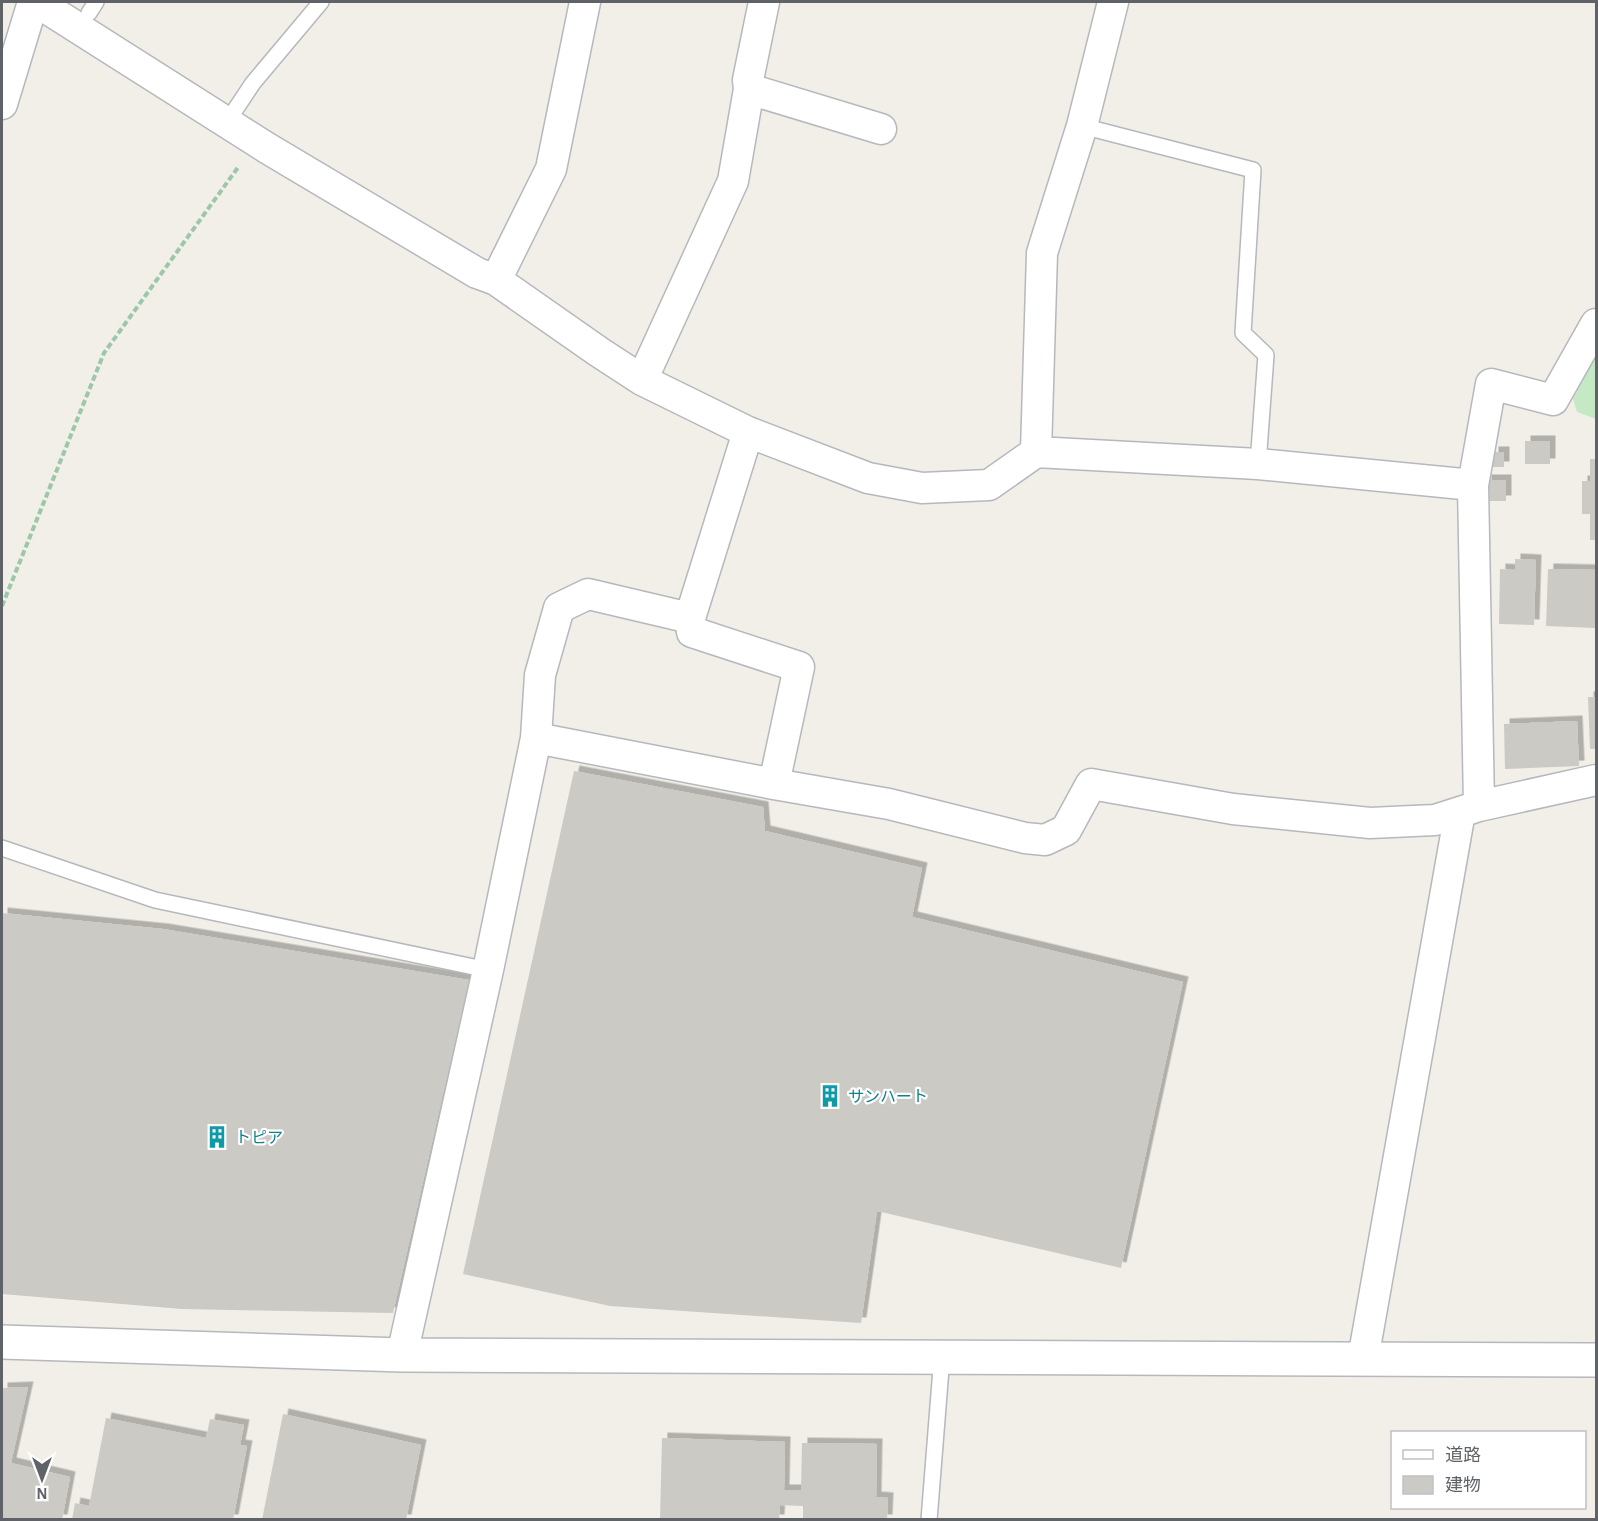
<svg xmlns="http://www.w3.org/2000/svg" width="1598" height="1521" font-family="'Alegreya Sans','Noto Sans JP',sans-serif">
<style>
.green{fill:#c5e8c5}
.building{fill:#cccac5;filter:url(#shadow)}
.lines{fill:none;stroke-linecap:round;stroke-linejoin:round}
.service-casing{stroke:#b5b8bc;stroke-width:18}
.minor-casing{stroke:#b5b8bc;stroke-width:33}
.tertiary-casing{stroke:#b5b8bc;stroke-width:36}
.path{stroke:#9cc7a9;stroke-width:4;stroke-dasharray:6 3;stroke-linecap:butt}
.service{stroke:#fff;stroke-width:15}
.minor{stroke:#fff;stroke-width:30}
.tertiary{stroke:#fff;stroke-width:33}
.labels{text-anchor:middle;stroke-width:4.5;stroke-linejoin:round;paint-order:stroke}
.culture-label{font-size:16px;fill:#0d838f;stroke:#fff;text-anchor:start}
</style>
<defs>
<filter id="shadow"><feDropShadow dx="5.5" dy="-5.5" stdDeviation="0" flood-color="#0004"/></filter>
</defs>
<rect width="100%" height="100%" fill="#f1efe8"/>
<path class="green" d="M1596 352V419L1577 412 1573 399Z"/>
<path class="building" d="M1525 441H1550V464H1525Z
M1493 452H1504V467H1493Z
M1590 459H1596V540H1590V514H1582V481H1590Z
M1486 480H1506V501H1486Z
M1515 559 1536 560 1534 625 1499 624 1500 569 1515 570Z
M1548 569 1596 570V628L1546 626Z
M1588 697H1596V749H1590Z
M1577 721 1579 766 1505 769 1504 724Z
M574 771 763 807 765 831 922 868 912 917 1183 982 1121 1268 877 1211 861 1323 610 1306 463 1274Z
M2 913 163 929 469 980 393 1313 182 1309 2 1294Z
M28 1387 11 1463 70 1477 62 1520H2V1388Z
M283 1414 421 1445 406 1520H262Z
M106 1418 206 1438 210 1419 244 1425 240 1445 247 1446 233 1520H72L75 1503 89 1506Z
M662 1438 785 1442 784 1490H801L802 1443 877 1444 876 1497 888 1498 887 1520H803V1506L780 1505 779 1520H660Z"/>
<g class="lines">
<g class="service-casing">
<path id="service" d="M89 13 96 2
M227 122 253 83 321 2
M1082 126 1253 170 1243 333 1266 355 1258 464
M2 848 155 900 488 970
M929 1520 942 1356"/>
</g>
<g class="minor-casing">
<path id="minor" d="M37 2 267 148 477 273 496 280 599 352 642 380 748 432 868 478 922 488 989 485 1036 452 1258 464 1473 485 1491 384 1553 400 1596 324
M749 89 881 129
M2 104 33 2
M496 280 551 169 585 2
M642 380 733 181 749 89 748 80 764 2
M1036 452 1042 253 1082 126 1113 2
M1473 485 1479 806
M690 618 692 632 799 667 774 784
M536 738 774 784 889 804 1025 838 1045 840 1066 830 1091 784 1233 809 1370 823 1435 820 1479 806 1596 780
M402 1355 488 970 536 738 540 675 559 608 588 594 690 618 748 432
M1363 1359 1460 812"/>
</g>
<g class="tertiary-casing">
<path id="tertiary" d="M2 1342 402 1355 1596 1360"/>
</g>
<path class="path" d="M2 606 104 353 239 166"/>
<use href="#service" class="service"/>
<use href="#minor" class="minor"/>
<use href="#tertiary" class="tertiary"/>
</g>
<defs>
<g id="building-bare" transform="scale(1.8)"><path d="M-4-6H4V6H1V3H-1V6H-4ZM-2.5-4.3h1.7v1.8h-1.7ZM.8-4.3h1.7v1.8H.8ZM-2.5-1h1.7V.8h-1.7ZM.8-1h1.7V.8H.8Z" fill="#0f9aa8" stroke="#fff" stroke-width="2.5" paint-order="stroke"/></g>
</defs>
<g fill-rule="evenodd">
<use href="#building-bare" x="830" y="1096"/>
<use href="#building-bare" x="217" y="1137"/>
</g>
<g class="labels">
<g class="culture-label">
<text x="848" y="1102">サンハート</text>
<text x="235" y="1143">トピア</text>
</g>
</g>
<rect width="1598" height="1521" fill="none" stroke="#5f6368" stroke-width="6"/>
<rect x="1391" y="1431" width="195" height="78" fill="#ffffff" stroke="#bfc1c3" stroke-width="1.5"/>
<rect x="1403" y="1450" width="30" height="9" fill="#ffffff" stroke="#bfc1c3" stroke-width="1.5"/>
<text x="1445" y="1461" font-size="18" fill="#5f6368">道路</text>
<rect x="1403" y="1476" width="30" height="18" fill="#cccac5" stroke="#bfc1c3" stroke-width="1.5"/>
<text x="1445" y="1491" font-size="18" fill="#5f6368">建物</text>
<g transform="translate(42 1479) rotate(180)" stroke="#ffffff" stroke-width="4.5" paint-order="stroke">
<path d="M0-4.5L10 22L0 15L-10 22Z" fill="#5f6368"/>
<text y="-9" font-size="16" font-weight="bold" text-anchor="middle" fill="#5f6368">N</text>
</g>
</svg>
